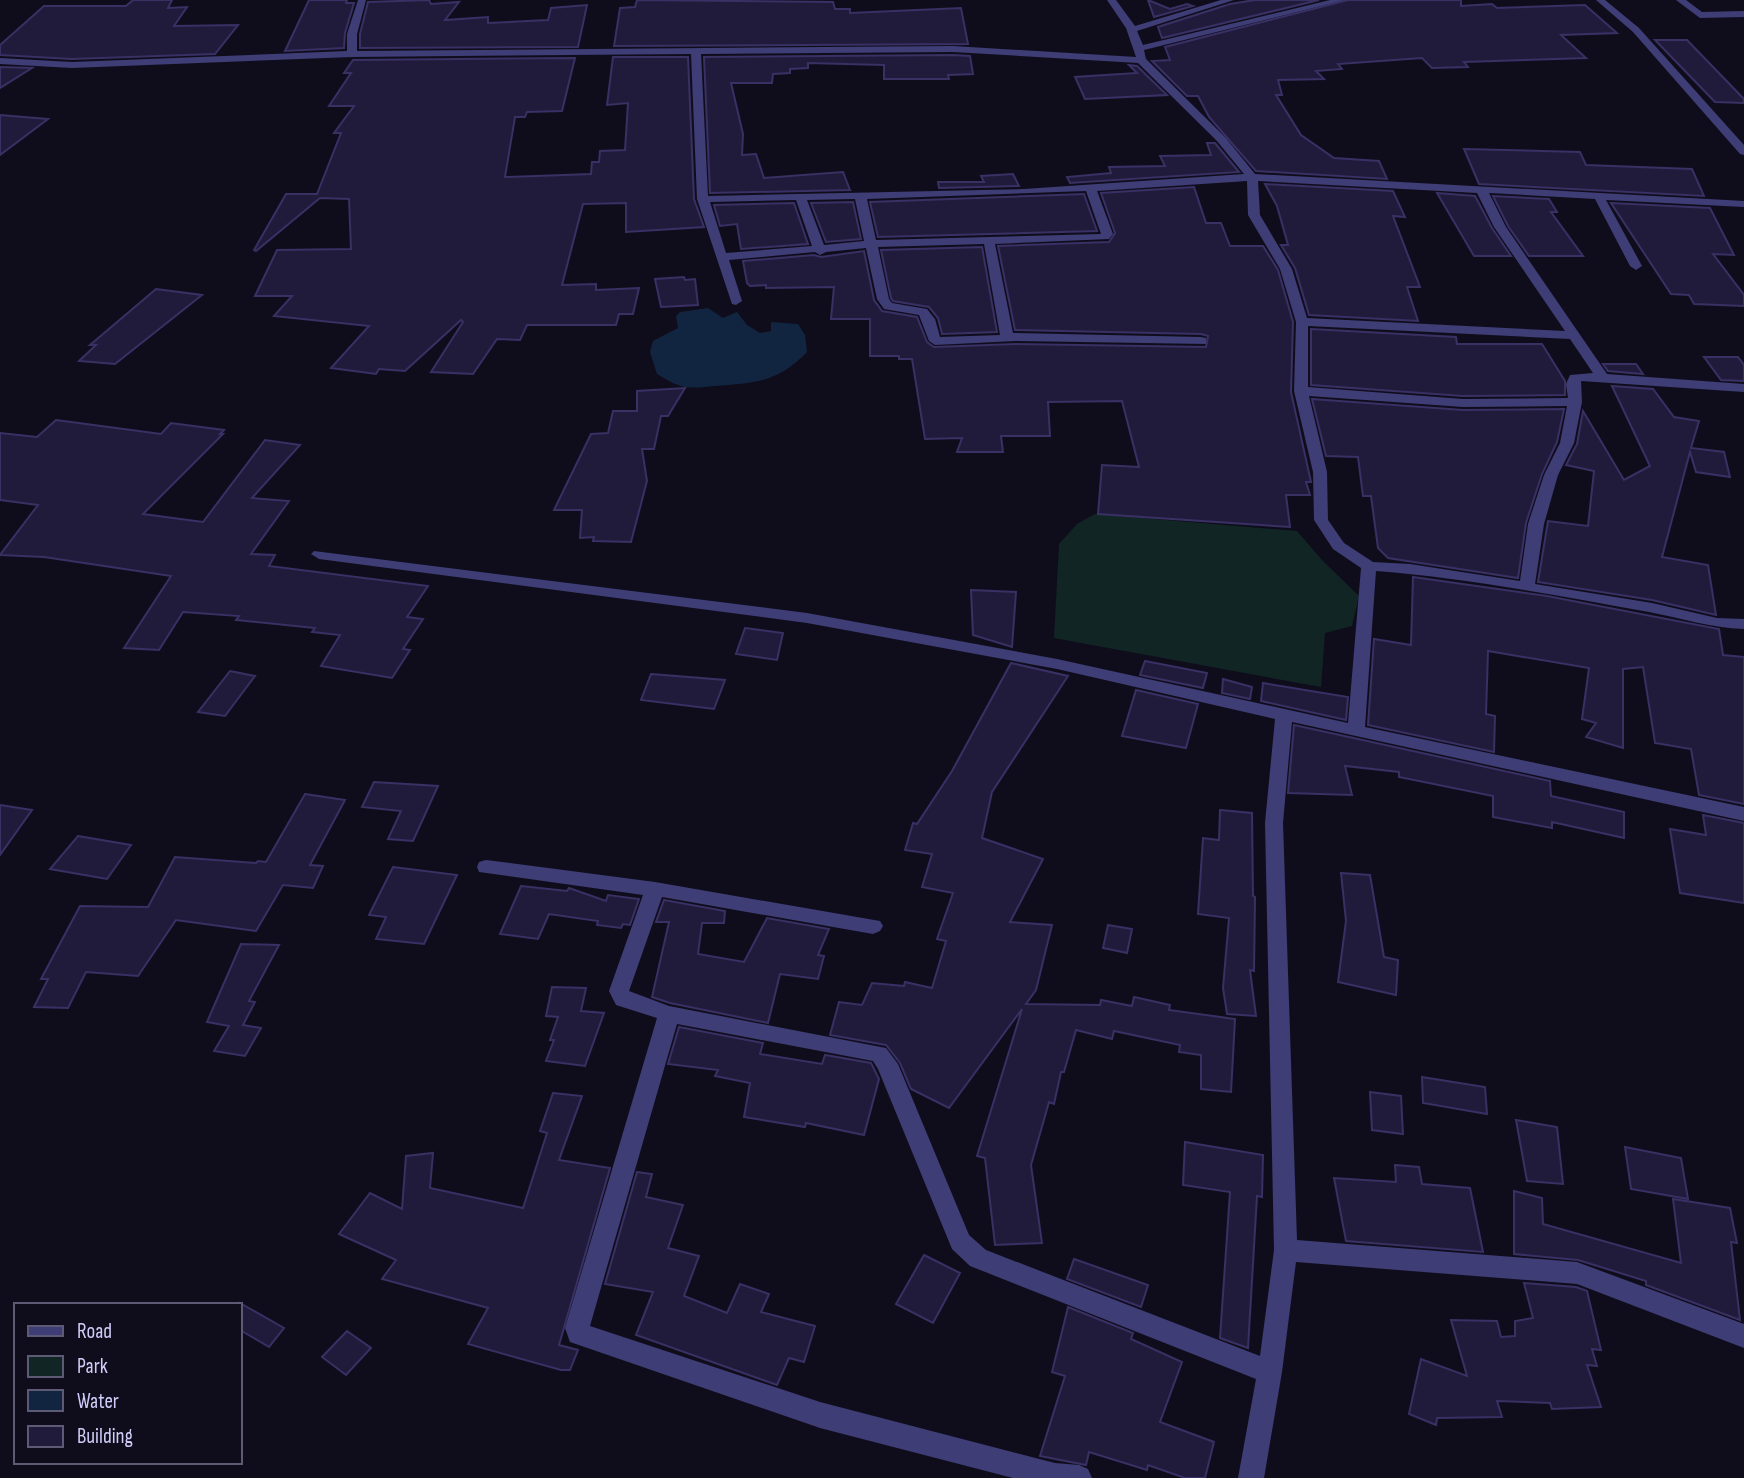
<svg xmlns="http://www.w3.org/2000/svg" width="1744" height="1478" font-family="'Sofia Sans Condensed',sans-serif">
<style>
.green{fill:#112524}
.water{fill:#122540}
.building{fill:#211b3b;stroke:#393064;stroke-width:2}
.lines{fill:none;stroke-linecap:round;stroke-linejoin:round}
.street{fill:#3e3d76;fill-rule:evenodd}
</style>
<rect width="100%" height="100%" fill="#0f0d1c"/>
<path class="green" d="M1095 514 1297 531 1322 560 1359 596 1352 626 1325 633 1321 687 1054 638 1059 544 1077 524Z"/>
<path class="water" d="M708 308 723 318 737 312 747 325 760 333 771 331V322L798 324 805 335 807 352C777 383 754 383 714 386 703 387 692 389 681 386 673 384 664 378 657 374L650 352 653 341 678 328 676 316 680 312Z"/>
<path class="building" d="M133 0H172L168 8 187 7 174 26 238 25 215 54 72 59 0 55V45L44 6H126Z
M309 0H347L346 3H354L345 33 344 48 285 51Z
M429 0 431 4 459 2 445 20 488 17V23L548 20 551 8 587 5 578 47 360 48V34L368 2Z
M637 0 833 2 835 9H850V13L961 8 968 44 614 46 620 8 635 7Z
M1148 0 1170 9 1187 4 1193 6 1154 17Z
M1255 0H1319L1162 38 1158 27 1230 4Z
M1348 0H1461V6L1492 4 1497 8 1585 5 1617 33 1561 35 1586 58 1464 62 1468 67 1432 68 1422 58 1338 64 1342 69 1316 71 1324 79 1278 80 1282 95H1276L1301 135 1334 158 1379 161 1387 179 1256 171 1209 117 1198 96H1187L1152 61 1170 60 1165 47Z
M1655 40H1687L1744 99V103L1715 102Z
M953 55 970 56 973 74 948 75 949 79H884V65L808 63V68L790 69V73L773 74 772 83H731L743 134 742 155 756 154 764 178 843 172 850 190 710 193 704 57Z
M613 57H688L694 199 704 227 626 232V203L583 204 562 285 596 284V290L639 288 633 314H619L616 325H527L520 340 497 339 473 374 431 372 463 322 461 320 405 371 379 369 376 374 331 368 369 326 274 316 292 296H255L277 250 351 249 349 199 320 198 256 251 254 250 286 194H317L341 133H334L354 106H329L351 73H344L353 60 575 58 562 111 527 112 525 117H515L505 177 591 174 592 162H599L600 151 625 150 628 103 607 105Z
M1129 65 1137 66 1167 95 1085 99 1075 77 1137 73Z
M0 67 32 68 0 88Z
M0 115 48 119 0 155Z
M1207 143H1215L1239 172 1070 183 1067 177 1111 173 1109 167 1165 166 1160 156 1211 155Z
M1464 149 1580 152 1586 165 1692 169 1704 196 1479 184Z
M1013 174 1019 186 939 188 938 182H984L981 176Z
M1265 184 1393 191 1405 217 1393 216 1420 287H1407L1418 321 1309 315 1295 268 1281 245H1288L1277 206Z
M1194 187 1206 223H1221L1230 246H1263L1278 270 1293 322 1291 392 1311 482H1306L1310 495H1286L1290 527 1098 514 1102 465 1139 467 1122 401 1048 402 1050 436H1001L1003 452H957L962 438 925 439 912 359H899V356H870V319H831L834 287 766 288V285L750 286 747 283 743 261 814 255 821 257 864 251 874 300 882 311 917 317 927 342 934 347 1016 344 1206 347 1208 336 1201 334 1015 330 998 246 1109 242 1115 233 1101 193Z
M1437 193 1475 196 1492 228 1511 256H1474Z
M1084 194 1097 231 878 237 870 202Z
M1493 196 1549 199 1557 212H1551L1583 256H1529L1508 226Z
M853 202 861 239 826 242 811 203Z
M794 203 808 244 741 249 737 224 720 226 714 205Z
M1611 203 1710 208 1734 255 1713 254 1744 295V306L1694 304 1689 295 1671 294Z
M982 247 997 332 942 334 938 318 929 307 893 301 891 298 881 250Z
M684 277 685 280 695 279 698 305 661 307 655 279Z
M156 289 202 295 115 364 79 361 96 345H90Z
M1311 329 1456 337 1457 344H1542L1565 381V395L1463 396 1311 385Z
M1704 357H1738L1744 365V381L1721 380Z
M1603 364H1636L1643 374 1608 371Z
M1612 386 1653 389 1674 417 1699 421 1691 448 1724 452 1730 477 1696 472 1690 452 1662 557 1708 565 1716 615 1652 600 1538 582 1548 521 1588 526 1594 471 1566 465 1577 444 1583 411 1624 480 1650 466Z
M685 388 668 416H661L654 449H642L647 481 631 542 593 541 594 537 580 538 582 510H554L591 434 608 433 613 411H637V391Z
M1312 399 1463 410 1564 409 1557 442 1542 474 1526 523 1518 578 1388 558 1378 548 1371 496H1363L1358 457 1326 456Z
M56 420 161 434 171 423 224 430 220 434H223L143 514 203 522 265 440 300 445 252 498 289 501 251 554 275 555 269 566 428 586 407 617 423 619 403 649 410 650 392 678 321 666 340 635 312 632 315 628 236 620 239 616 183 612 159 650 124 648 171 576 44 557 0 555 38 505 0 500V433L37 437Z
M1413 577 1547 596 1719 629 1723 655 1744 657V804L1699 795 1691 749 1655 743 1643 667 1623 669V748L1586 737 1596 723 1582 719 1589 668 1488 651 1486 714 1495 716 1494 752 1368 725 1374 639 1411 645Z
M971 590 1016 592 1012 647 973 635Z
M745 628 783 633 777 660 736 654Z
M1145 661 1207 673 1203 688 1140 675Z
M1011 663 1068 676 992 792 982 838 1043 859 1010 922 1052 925 1036 990 1026 1004 1100 1005 1101 1000 1132 1006 1134 997 1170 1005 1169 1010 1235 1019 1231 1092 1201 1089V1055L1179 1052 1180 1045 1114 1031 1112 1039 1076 1030 1064 1072H1061L1054 1104 1049 1102 1031 1165 1042 1243 995 1245 985 1158 977 1156 1022 1009 949 1108 911 1089 900 1063 886 1045 830 1035 839 1002 862 1005 872 983 904 986 905 982 932 988 946 941 937 939 953 893 922 887 932 854 905 850 913 823 917 824 952 771Z
M230 671 255 676 225 716 198 712Z
M651 674 725 680 714 709 641 700Z
M1223 679 1252 687 1250 699 1222 693Z
M1263 683 1348 697 1346 720 1261 701Z
M1136 690 1198 704 1186 748 1122 736Z
M1294 725 1550 781 1551 796 1624 812V838L1552 822V828L1493 817V796L1399 777V772L1345 766 1352 795 1288 793Z
M374 782 438 786 413 841 388 839 401 811 362 807Z
M305 794 345 800 310 865 323 866 313 888 283 885 256 931 176 920 138 976 86 972 68 1008 34 1007 48 979H41L80 906 148 907 175 857 256 863 258 861 266 862Z
M0 805 32 810 0 855Z
M1220 810 1252 813 1253 896 1255 897 1254 971 1250 970 1256 1016 1227 1014 1223 988 1229 918 1198 914 1203 838 1219 840Z
M1703 815 1744 823V903L1680 893 1670 829 1706 835Z
M78 836 131 845 107 879 50 869Z
M393 867 457 875 424 944 376 939 386 917 369 915Z
M1341 873 1370 875 1384 957 1398 960 1396 995 1338 982 1346 921Z
M521 886 567 891 569 888 606 901 608 895 639 899 630 925 623 924 621 928 597 925 598 921 549 914 538 939 500 934Z
M664 900 725 911 724 923H702L698 954 744 962 767 918 829 929 818 955 824 956 818 979 780 974 768 1023 670 1003 652 997 669 922H656Z
M1108 925 1132 929 1127 953 1103 948Z
M241 944 279 945 249 1001 255 1002 243 1025 261 1028 245 1056 214 1051 229 1026 207 1022Z
M552 987 586 988 581 1011 604 1013 585 1066 546 1061 554 1040H550L558 1017 546 1016Z
M679 1027 763 1043 760 1054 822 1064 825 1055 871 1063 879 1079 864 1135 806 1123 805 1127 744 1117 750 1083 715 1076 718 1070 668 1064Z
M1422 1077 1485 1087 1487 1114 1423 1103Z
M1370 1092 1401 1096 1403 1134 1372 1130Z
M553 1093 582 1096 559 1160 610 1168 559 1345 578 1350 570 1370H561L468 1344 488 1308 382 1279 396 1260 339 1234 370 1193 402 1209 406 1156 433 1153 430 1188 523 1208 547 1133 540 1131Z
M1516 1120 1557 1127 1563 1184 1527 1181Z
M1185 1142 1263 1155 1262 1197 1257 1196 1248 1348 1220 1338 1230 1192 1183 1185Z
M1625 1147 1681 1158 1688 1199 1631 1189Z
M1395 1165 1419 1167 1422 1184 1470 1188 1483 1252 1346 1241 1334 1178 1396 1182Z
M637 1172 652 1174 646 1197 683 1205 668 1248 699 1256 684 1296 727 1313 740 1284 769 1294 761 1312 815 1326 804 1362 789 1358 777 1385 636 1335 653 1292 605 1284Z
M1514 1191 1542 1198 1543 1224 1681 1263 1673 1199 1730 1208 1737 1243 1731 1242 1740 1320 1646 1285V1281L1578 1260 1514 1254Z
M924 1255 960 1273 933 1323 896 1304Z
M1074 1259 1148 1285 1141 1307 1067 1279Z
M1524 1283 1576 1287 1587 1291 1601 1350 1592 1349 1597 1366 1587 1365 1601 1407 1552 1409 1550 1403 1497 1401 1502 1417 1437 1418 1436 1425 1409 1414 1421 1359 1467 1376 1451 1320 1497 1321 1501 1337 1515 1336V1321L1533 1318Z
M240 1303 284 1328 269 1347 240 1330Z
M1068 1307 1133 1333 1131 1339 1182 1362 1160 1422 1214 1442 1205 1478H1185L1148 1465 1147 1470 1089 1452 1086 1465 1040 1456 1065 1376 1052 1372Z
M347 1331 371 1348 346 1375 322 1357Z"/>
<g class="lines">
<path class="street" d="M358 0H366L357 34V51L953 46 1136 57 1126 28 1107 0H1116L1135 26 1221 0H1234L1137 31 1143 45 1330 0H1345L1144 50 1146 59 1225 137 1255 174 1744 201V207L1606 200 1642 266 1636 270 1630 266 1595 199 1489 193 1506 227 1607 374 1744 384V392L1581 381 1582 402 1574 443 1558 475 1544 524 1535 584 1652 603 1717 618 1744 619V629C1711 628 1681 618 1649 612 1559 596 1467 578 1376 571L1365 727 1744 807V821L1292 722 1283 823 1297 1240 1577 1262 1744 1324V1348L1577 1284 1296 1262 1282 1372 1264 1478H1238L1256 1379 970 1266 952 1249 878 1069 873 1061 677 1024 590 1326 820 1402 1055 1463 1079 1465 1088 1469 1092 1478H1013L820 1428 570 1342 565 1328 657 1018 616 1005 609 991 643 895 479 872 477 867 479 862 486 860 655 882 880 921 883 926 880 931 873 934 662 897 629 991 669 1006 886 1048 898 1064 969 1235 986 1250 1260 1356 1274 1250 1265 823 1275 719 1057 669 807 623 319 559 311 554 314 551 807 613 1057 659 1348 723 1361 568 1333 549 1314 520 1313 472 1294 391 1296 322 1280 269 1248 215 1247 181 1097 191 1113 234 1109 239 995 244 1013 333 1201 337 1206 338V344L1016 341 935 345 929 341 919 315 884 309 877 299 866 248 826 252 820 255 815 252 729 260 742 301 736 305 732 304 697 199 691 54 352 57 72 68 0 64V58L72 62 347 51V34ZM953 52 1138 63 1217 141 1244 174 1024 189 708 196 701 54ZM1258 181 1477 193 1494 227 1565 331 1307 318 1292 269 1260 215ZM1086 191 1101 234 876 240 867 199ZM855 199 864 241 824 245 807 200ZM796 200 812 246 726 253 710 202ZM984 244 1000 335 940 337 935 319 927 309 892 303 889 299 878 247ZM1308 326 1570 339 1593 373 1570 375 1566 384 1568 398 1463 399 1308 387ZM1309 396 1463 407 1567 406 1560 443 1544 475 1528 524 1520 581 1410 564 1373 562 1344 543 1328 520 1327 472Z
M1596 0H1605L1639 28 1744 145V155L1740 154 1633 32Z
M1676 0H1686L1702 12 1744 11V17L1700 18Z"/>
</g>
<rect x="14" y="1303" width="228" height="161" fill="#0f0d1c" stroke="#5d5a75" stroke-width="2"/>
<rect x="28" y="1326" width="35" height="10" fill="#3e3d76" stroke="#5d5a75" stroke-width="2"/>
<text x="77" y="1338" font-size="21" fill="#d1cdfa">Road</text>
<rect x="28" y="1356" width="35" height="21" fill="#112524" stroke="#5d5a75" stroke-width="2"/>
<text x="77" y="1373" font-size="21" fill="#d1cdfa">Park</text>
<rect x="28" y="1390" width="35" height="21" fill="#122540" stroke="#5d5a75" stroke-width="2"/>
<text x="77" y="1408" font-size="21" fill="#d1cdfa">Water</text>
<rect x="28" y="1426" width="35" height="21" fill="#211b3b" stroke="#5d5a75" stroke-width="2"/>
<text x="77" y="1443" font-size="21" fill="#d1cdfa">Building</text>
</svg>
